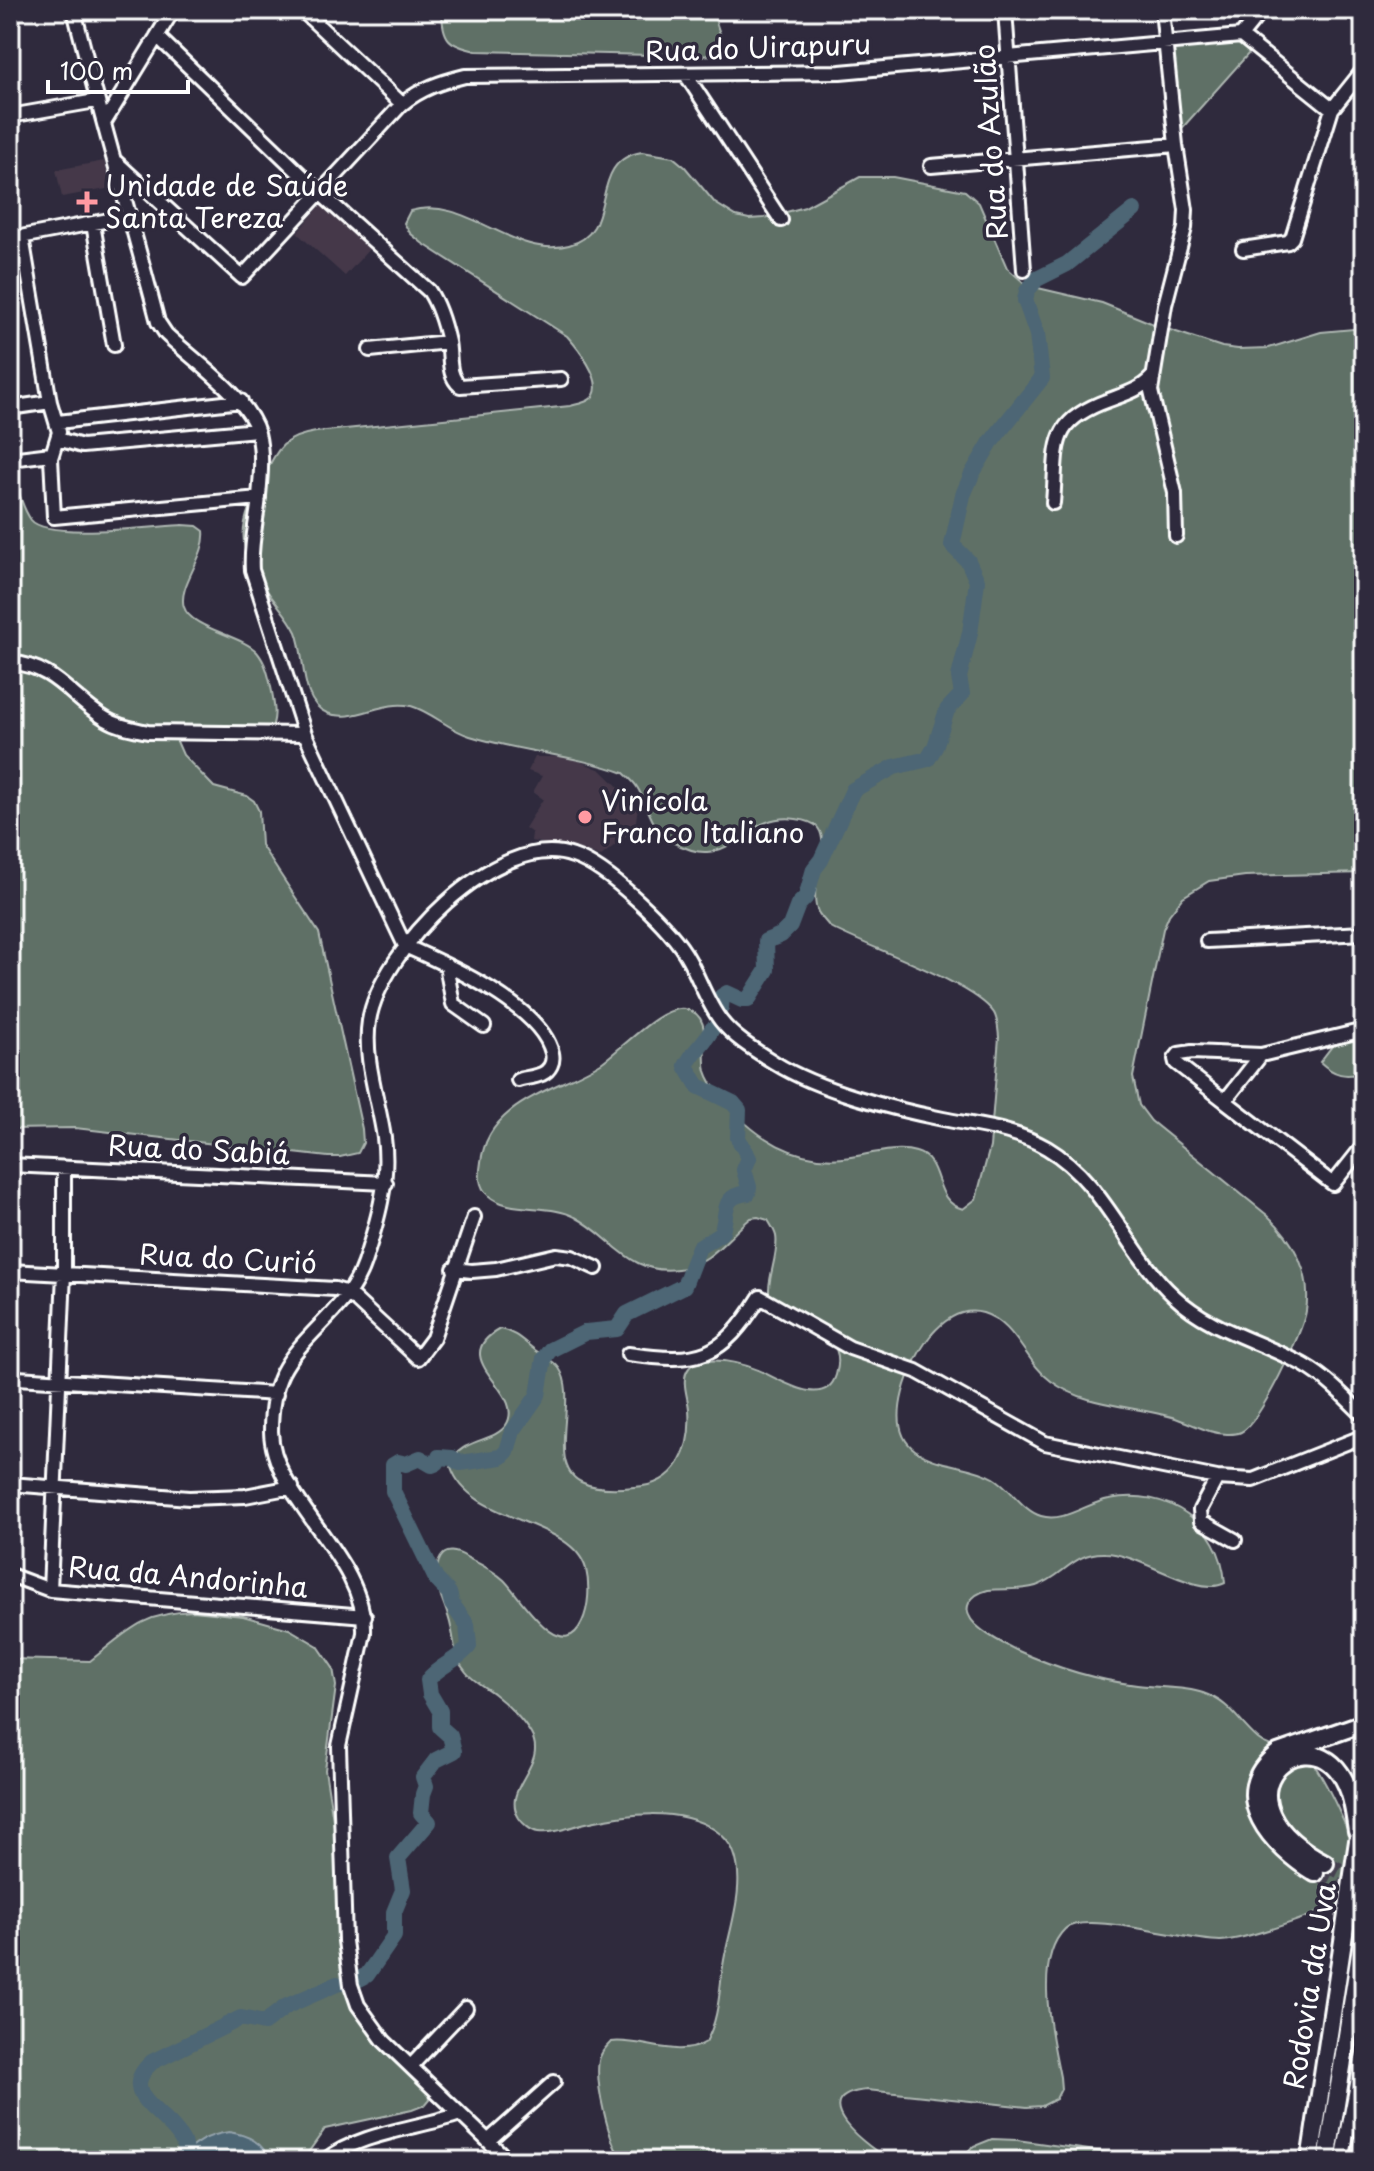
<svg xmlns="http://www.w3.org/2000/svg" width="1374" height="2171" font-family="'Playpen Sans',sans-serif">
<style>
.built{fill:#443949}
.green{fill:#5e6f66;stroke:#aeb7b2;stroke-width:2}
.water{fill:#4d6675;stroke:#94a3ac;stroke-width:2}
.lines{fill:none;stroke-linecap:round;stroke-linejoin:round}
.river{stroke:#4d6675;stroke-width:16}
.major-tunnel{stroke:#443f50;stroke-width:16;stroke-dasharray:16 8;stroke-linecap:butt}
.minor-casing{stroke:#fff;stroke-width:18}
.major-casing{stroke:#fff;stroke-width:22}
.minor{stroke:#2f2a3d;stroke-width:12}
.major{stroke:#2f2a3d;stroke-width:16}
.poi-dot{fill:#ff9aa2;stroke:#2f2a3d;stroke-width:3}
.labels{text-anchor:middle;stroke-width:7;stroke-linejoin:round;paint-order:stroke}
.street-label{font-size:28px;fill:#fff;stroke:#2f2a3d}
.poi-label{font-size:28px;fill:#fff;stroke:#2f2a3d;text-anchor:start}
</style>
<rect width="100%" height="100%" fill="#2f2a3d"/>
<filter id="ink" filterUnits="userSpaceOnUse"><feTurbulence type="fractalNoise" baseFrequency=".0125" numOctaves="2"/><feDisplacementMap in="SourceGraphic" scale="16" xChannelSelector="R" yChannelSelector="G"/><feConvolveMatrix kernelMatrix="1 2 1 2 8 2 1 2 1" color-interpolation-filters="sRGB"/></filter>
<g filter="url(#ink)">
<path class="built" d="M104 161 112 188 62 197 56 170Z
M321 205 370 248 345 276 297 233Z
M535 757H569L601 770 638 806 635 829 600 857 585 851 531 841 532 833 525 828 543 799 533 792 542 776 528 771Z"/>
<path class="green" d="M442 10H712L722 40V48L715 55 697 56 476 51C449 45 442 40 442 10Z
M1233 39 1250 52 1176 135 1168 45Z
M642 152 673 157 685 167 715 203 736 216 749 219 764 218 805 207 860 177H893L965 191 979 203 1007 268 1023 282 1038 288 1102 303 1161 327 1222 347 1238 349 1269 348 1321 332 1364 328V873L1245 876 1209 881 1183 897 1169 915 1163 929 1133 1077 1139 1105 1151 1121 1267 1215C1294 1240 1312 1273 1306 1311 1303 1332 1259 1424 1241 1432 1237 1434 1233 1434 1229 1434 1210 1435 1190 1422 1172 1417 1131 1405 1086 1407 1051 1381 1025 1362 1016 1323 983 1313 962 1307 944 1320 931 1335 911 1360 881 1426 915 1450 937 1467 970 1464 994 1478 1011 1488 1023 1511 1041 1516 1064 1523 1087 1503 1109 1499 1167 1487 1221 1523 1225 1583 1197 1598 1139 1553 1105 1553 1072 1552 1064 1577 1036 1586 1021 1591 1004 1588 988 1590 980 1592 973 1595 969 1603 959 1623 1002 1643 1016 1650 1054 1667 1095 1680 1137 1685 1159 1688 1183 1686 1203 1693 1232 1703 1237 1721 1258 1739 1272 1751 1293 1746 1308 1758 1324 1772 1354 1844 1362 1866 1365 1874 1364 1882 1364 1890 1345 1907 1247 1939 1221 1941 1189 1942 1085 1910 1065 1929 1032 1961 1053 2039 1060 2077L1061 2089 1056 2099 1042 2106 1027 2107 867 2090C800 2096 868 2149 893 2161H623C609 2144 593 2078 600 2057 602 2051 607 2046 611 2042 642 2038 678 2060 706 2042 720 2017 719 1988 724 1960 730 1927 746 1885 734 1853 731 1844 723 1835 715 1830 678 1806 626 1814 586 1823 570 1827 554 1834 538 1832 531 1831 523 1824 519 1818 500 1788 549 1765 531 1734 523 1720 507 1704 494 1694 485 1687 473 1681 466 1672 464 1669 461 1666 459 1662 454 1652 454 1638 451 1627 448 1611 439 1596 437 1581 436 1572 437 1558 445 1553 452 1549 462 1554 468 1558 480 1564 493 1570 504 1580 518 1593 561 1668 582 1622 589 1607 590 1586 586 1569 572 1518 470 1524 451 1467L452 1457C457 1453 462 1448 467 1446 479 1439 498 1437 506 1425 528 1391 443 1360 500 1329 515 1332 523 1341 535 1350 543 1356 553 1360 559 1368 580 1397 545 1464 581 1482 597 1490 617 1489 634 1487 678 1485 692 1449 689 1409 688 1397 680 1379 689 1368 692 1363 699 1362 705 1361 723 1359 741 1363 758 1370 778 1378 825 1411 836 1375 851 1324 790 1336 773 1308 761 1287 780 1258 776 1236 775 1231 771 1225 768 1220L758 1217 751 1218C727 1237 711 1265 678 1269 629 1276 612 1236 575 1217 550 1203 508 1214 488 1195 478 1186 479 1174 481 1162 488 1101 558 1090 601 1063 621 1050 662 1004 685 1009 714 1014 701 1051 706 1071 709 1081 715 1089 721 1097 753 1137 797 1166 851 1157 871 1154 896 1146 916 1152 945 1160 931 1201 963 1209L976 1199 990 1147 999 1037C998 1029 998 1020 994 1013 973 982 866 947 830 927 826 922 821 917 818 912 807 888 832 847 818 828 814 822 804 820 796 819 753 813 740 850 707 852 696 853 682 847 672 842 650 829 649 806 637 787 634 782 628 777 624 773 575 755 521 752 470 736 449 730 432 712 411 706 383 699 354 724 327 713 299 702 306 656 296 632 289 617 277 605 268 592 233 548 239 523 264 476 278 448 283 437 316 432L570 406C578 404 590 402 594 395 603 379 577 347 567 336L422 243 410 233 404 223 410 211C466 194 513 260 569 245 621 232 585 161 642 152Z
M10 462C16 480 20 504 31 520 46 540 156 526 183 525L197 526 204 531C207 556 177 586 184 607 190 628 241 635 257 652 267 664 269 678 272 692 275 708 277 719 269 734L184 733 176 739 183 755 214 787 247 796 254 801 259 811 261 845 319 933 362 1129 363 1143 358 1153 340 1157H328L75 1128 10 1129Z
M1364 1020V1072C1345 1078 1334 1075 1320 1062L1333 1045Z
M193 1611 243 1616 289 1629 318 1646 333 1668 336 1686 325 1770 334 1826 348 1984 427 2089 430 2099 425 2105 412 2110 325 2129 302 2161H270L267 2152 186 2151 179 2161H10V1659L90 1661C128 1631 142 1613 193 1611Z
M992 2139 1017 2140 1168 2161H959L972 2147Z"/>
<path class="water" d="M229 2132C248 2135 263 2142 270 2161H179C192 2143 207 2135 229 2132Z"/>
<g class="lines">
<path class="river" d="M721 1008 722 996 727 993 742 1000H748L767 970 766 941 781 935 790 926 798 905 806 897 814 869 821 860 853 790 894 767 928 759 935 747 947 710 962 694 959 677 970 633 977 581 968 561 952 545 963 495 972 474 991 442 1042 378 1037 334 1025 300 1027 291 1037 279 1067 264 1134 210
M355 1981 367 1975 394 1936V1912L403 1890 398 1858 429 1822 421 1813 423 1794 426 1786 423 1777 436 1760 454 1751 450 1736 440 1727V1711L430 1694 428 1680C439 1665 458 1661 469 1646L467 1625 452 1604 449 1593 436 1579 393 1491V1465L398 1462 406 1464 420 1458 432 1465 437 1463 439 1457 452 1458 460 1463 501 1457 507 1451 513 1431 538 1395 544 1358 550 1350 586 1332 617 1329 627 1314 684 1286 699 1247 721 1233C729 1214 719 1196 748 1193L749 1187 744 1170 749 1158 738 1138 739 1110 733 1103 698 1086 686 1066C693 1051 705 1043 712 1029
M186 2161C185 2155 185 2148 183 2142 169 2112 114 2096 152 2062L241 2018 264 2023 287 2006 337 1984"/>
<path class="major-tunnel" d="M1325 1863 1364 1883
M1315 1873 1364 1899"/>
<g class="minor-casing">
<path id="minor" d="M74 10C100 115 131 218 158 322L166 334C192 359 249 398 258 433 263 454 261 475 259 496 257 521 250 544 252 570L305 734 405 946
M1005 10 1024 270
M1162 10 1176 145 1186 210 1185 228 1165 305 1151 391 1175 493 1176 536
M305 13 402 104
M157 36 319 192 429 291C439 306 444 324 448 342 451 357 447 375 460 386L561 379
M1241 36 1332 109
M1241 36 1262 10
M686 75 781 220
M10 116 96 101
M104 123 173 10
M116 162 242 277 402 104C422 88 441 82 465 76L840 72 1241 36
M931 166 1176 145
M93 224 114 345
M22 237 50 402 59 432 51 458 54 517 259 498
M10 239 130 216
M1243 249 1288 242 1292 238 1332 109 1364 69
M370 350 448 342
M10 408 50 402
M58 422 241 401
M58 439 82 446 257 430
M10 459 51 454
M1053 503C1058 446 1047 422 1109 400 1125 394 1140 390 1152 377
M10 662C57 667 69 697 106 719 119 727 134 729 148 732L305 734
M1207 941 1364 933
M405 946C446 964 541 1006 552 1053 554 1062 550 1070 542 1074 535 1077 525 1078 518 1080
M446 965 453 1004 484 1026
M1364 1030 1261 1055 1225 1101 1333 1184 1364 1145
M1225 1101 1176 1063 1175 1059 1179 1054 1192 1052 1261 1055
M10 1165 386 1183
M454 1269 472 1271 496 1269 556 1255 572 1257 596 1268
M10 1271 335 1289 348 1293 418 1358 433 1338 474 1217
M628 1354C700 1364 721 1359 760 1297L850 1348 916 1371 1045 1443 1217 1478 1253 1480 1364 1436
M17 1378 276 1394
M1217 1478 1200 1510 1201 1521 1235 1540
M10 1484 189 1498 245 1496 292 1487
M10 1575 50 1590 365 1616
M50 1590 64 1273V1168
M411 2066 466 2008
M488 2141 554 2082
M324 2161C361 2132 416 2129 460 2114
M509 2161 384 2041 358 2005 351 1985 345 1941 339 1746 364 1633C367 1558 272 1499 271 1431 271 1413 274 1390 282 1373 303 1332 349 1309 364 1263 377 1223 390 1180 384 1138 379 1101 363 1059 369 1021 380 951 497 829 573 856 607 867 672 928 689 960 700 980 707 1003 721 1021 735 1039 756 1051 775 1063 818 1090 893 1109 943 1119 978 1126 1015 1129 1047 1148 1106 1183 1126 1252 1174 1296 1211 1331 1261 1341 1304 1365 1327 1378 1346 1398 1364 1416
M1342 2161 1364 2048"/>
</g>
<g class="major-casing">
<path id="major" d="M1325 1863C1206 1800 1301 1717 1340 1773 1352 1790 1354 1811 1357 1831
M1315 1873C1274 1848 1223 1795 1278 1753L1364 1723
M1310 2161 1358 1841 1364 1819
M1327 2161 1364 1929"/>
</g>
<use href="#minor" class="minor"/>
<use href="#major" class="major"/>
</g>
</g>
<g class="poi-dot">
<path d="M83 190h8v8h8v8h-8v8h-8v-8h-8v-8h8z"/>
<circle cx="585" cy="817" r="8"/>
</g>
<g class="labels">
<g class="street-label">
<text transform="translate(758 48) rotate(-2)" y="10">Rua do Uirapuru</text>
<text transform="translate(991 142) rotate(-94)" y="10">Rua do Azulão</text>
<text transform="translate(199 1150) rotate(3)" y="10">Rua do Sabiá</text>
<text transform="translate(228 1259) rotate(3)" y="10">Rua do Curió</text>
<text transform="translate(188 1577) rotate(5)" y="10">Rua da Andorinha</text>
<text transform="translate(1310 1986) rotate(-81)" y="10">Rodovia da Uva</text>
</g>
<g class="poi-label">
<text x="105" y="196">Unidade de Saúde<tspan x="105" dy="32">Santa Tereza</tspan></text>
<text x="601" y="811">Vinícola<tspan x="601" dy="32">Franco Italiano</tspan></text>
</g>
</g>
<rect width="1374" height="2171" fill="none" stroke="#2f2a3d" stroke-width="40"/>
<rect x="20" y="20" width="1334" height="2131" fill="none" stroke="#fff" stroke-width="3" filter="url(#ink)"/>
<path d="M48 80v12h140v-12" fill="none" stroke="#ffffff" stroke-width="4"/>
<text x="60" y="80" font-size="24" fill="#ffffff" stroke="#2f2a3d" stroke-width="6" paint-order="stroke">100 m</text>
</svg>
